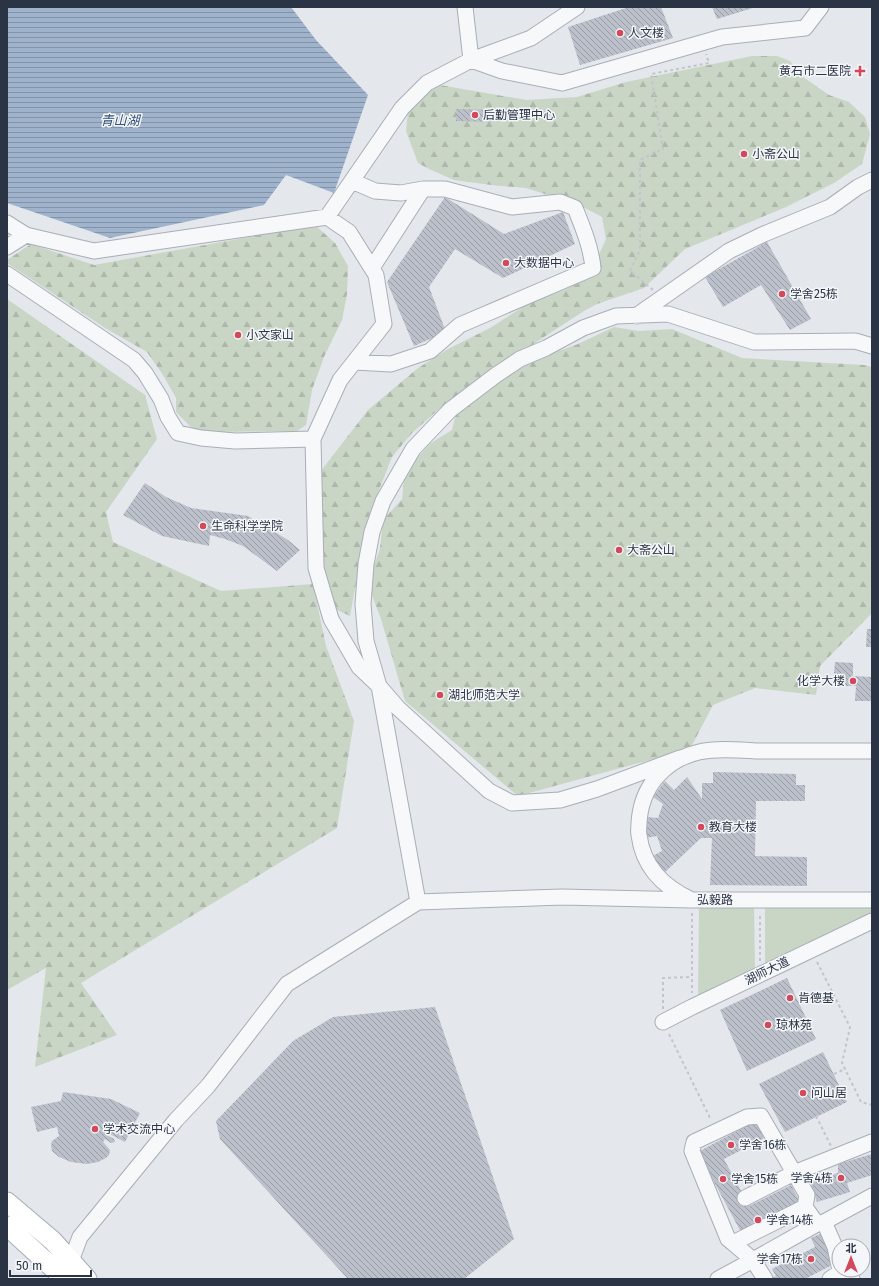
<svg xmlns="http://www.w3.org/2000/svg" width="879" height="1286" font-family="'Fira Sans','Noto Sans SC',sans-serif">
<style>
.green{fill:#c9d6c5}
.forest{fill:url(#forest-firs)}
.water{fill:url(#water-rules)}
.building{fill:url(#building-back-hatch)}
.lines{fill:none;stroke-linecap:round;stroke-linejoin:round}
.minor-casing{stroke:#a9aeb7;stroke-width:17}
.major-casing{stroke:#a3abb8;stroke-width:21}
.path{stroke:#c2c5cb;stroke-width:2;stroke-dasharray:3 3;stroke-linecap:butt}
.minor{stroke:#f7f8fa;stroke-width:15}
.major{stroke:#fff;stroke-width:19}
.poi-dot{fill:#d1495b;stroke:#f4f6f9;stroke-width:1.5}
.labels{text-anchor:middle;stroke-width:3;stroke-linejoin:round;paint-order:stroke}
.poi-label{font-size:12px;fill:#2b3445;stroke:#f4f6f9;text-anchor:start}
.street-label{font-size:12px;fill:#2b3445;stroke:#f4f6f9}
.water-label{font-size:13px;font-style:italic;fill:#34527a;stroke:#f4f6f9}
</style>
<defs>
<pattern id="forest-firs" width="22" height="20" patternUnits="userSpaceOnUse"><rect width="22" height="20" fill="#c9d6c5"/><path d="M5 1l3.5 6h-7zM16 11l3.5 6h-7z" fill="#adb8ab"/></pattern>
<pattern id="water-rules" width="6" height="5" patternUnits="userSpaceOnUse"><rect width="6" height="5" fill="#9fb4cc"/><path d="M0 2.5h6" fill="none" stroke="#8293a7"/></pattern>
<pattern id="building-back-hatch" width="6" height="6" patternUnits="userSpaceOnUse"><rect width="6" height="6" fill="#bbc0ca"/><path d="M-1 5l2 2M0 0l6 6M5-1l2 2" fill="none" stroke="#989da6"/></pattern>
</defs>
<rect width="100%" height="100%" fill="#e4e7ec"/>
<path class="green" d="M754 906 755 969 698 999 699 907Z
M872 907V916L765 965V908Z"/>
<path class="forest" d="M752 56H777L790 61 803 77 829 95 849 102 865 117 870 134 862 164 834 183 786 207 685 249 644 288 597 304 584 311 521 352 480 382 439 409 412 433 392 457 368 518 350 616 331 607 324 593 320 472 368 410 418 368 448 349 490 328 526 305 564 290 589 276 606 239 602 217 579 205 526 188 491 185 454 180 429 169 418 163 406 131 409 102 440 85 526 100 577 97 626 82Z
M315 225 335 243 348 266 347 294 342 320 324 357 312 390 306 425 297 431 196 432 176 412V398L163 375 147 352 105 328 7 263V260L31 244 94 265Z
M7 299 145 395 157 439 106 512 113 542 221 591 313 584 326 646 354 721 337 828 81 983 117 1035 35 1067 46 968 7 990Z
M614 327 639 331 672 329 742 358 864 365 872 367V613L820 666 816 695 755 688 713 705 690 749 518 796 405 701 381 619 370 590 373 568 380 549 383 520 402 499 404 481 416 459 431 443 452 430 457 410 500 377 523 364 578 344Z"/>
<path class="water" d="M7 7H291L316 40 368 95 334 193 286 175 264 205 110 238 7 203Z"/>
<path class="building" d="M629 7H661L673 38 580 65 568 27Z
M712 7H756L717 19Z
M456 109 495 110 494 122 456 121Z
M445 197 504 234 563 212 575 244 503 278 455 249 429 287 446 332 414 346 387 282Z
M767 242 811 319 790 330 761 285 723 307 705 277Z
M145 483 166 497 191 508 248 516 288 540 300 550 277 571 243 546 225 539 210 535 209 546 162 536 123 515Z
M867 629H872V647H866Z
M835 662 853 663V676L872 677V701H855L856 686H833Z
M713 772 796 774V785H805V801H756L755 856 807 857V886L710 885 712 838H701L664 873 651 857 662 851 657 836 646 838V817L658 818 663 804 653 797 665 781 674 790 687 777 702 799V783H713Z
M787 978 816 1039 747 1071 720 1010Z
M435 1007 514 1239 464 1279H348L220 1139 216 1121 293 1041 333 1017Z
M823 1052 847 1102 785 1132 759 1084Z
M63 1092 111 1099 140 1113 125 1142 108 1133 107 1135 114 1139 115 1142 111 1143 105 1139 103 1142 110 1150 109 1155 106 1158 98 1162 87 1164 71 1162 59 1157 52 1151 51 1146 52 1141 59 1136 57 1127 37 1132 31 1107 61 1101Z
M756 1121 764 1138 724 1159 749 1206 791 1185 801 1204 742 1234 698 1152Z
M872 1154V1175L847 1183 850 1192 817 1202 810 1181 838 1173V1164Z
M822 1233 832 1253 828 1254 834 1264 805 1279H770L776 1276 772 1269 815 1247 811 1238Z"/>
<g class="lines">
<g class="minor-casing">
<path id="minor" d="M465 7 471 60
M471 60 502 71 562 83 722 37 805 28 821 7
M352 181 375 191 401 193 423 189H445L512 207 560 202 575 208C583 228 591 247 593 268L460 325 430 351 391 364 354 362
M327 217 402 108 427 83 471 60 531 38 577 7
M7 223 26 235
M7 247 26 235 94 251 327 217 349 232 376 275 384 324 340 380 313 439 316 568 331 619 359 667 379 686 398 708 489 791 512 803 560 800 597 789 680 758
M372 268 423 189
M7 274 134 360 145 373 161 399 168 417 178 433 201 438 235 441 313 439
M636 316 729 251 764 234 830 207 858 187 872 180
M872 751C833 751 795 751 756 751 738 750 717 748 699 752 664 760 641 787 639 823 639 827 638 831 639 835 643 867 663 887 692 900H872
M418 902 379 686 366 641 363 604 366 564 372 532 383 501 413 449 450 410 496 375 520 359 546 348 583 328 616 316 668 314 754 342 855 341 872 346
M663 1022 692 1007 872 921
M745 1198 794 1173 872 1142
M805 1207 733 1243 728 1239 692 1151 694 1142 747 1117 761 1116 807 1195 805 1207 817 1224
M824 1222 872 1196
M733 1243 753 1260 817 1224 824 1222 835 1247 839 1266
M71 1270V1261L80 1237 176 1120 208 1086 287 984 418 902 562 897 692 900
M718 1279 753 1260 765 1279
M830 1279 840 1272 852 1279"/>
</g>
<g class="major-casing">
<path id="major" d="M7 1202 53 1241 87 1279
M7 1226 65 1279"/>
</g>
<path class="path" d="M653 290 630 271 640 250V160L663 149 651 74 709 63 706 54
M692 913V993
M760 961V913
M817 962 850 1027 842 1063 861 1102 872 1105
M663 1009V978L692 977
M669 1034 711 1120
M834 1074 845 1069
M816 1116 831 1146"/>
<use href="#minor" class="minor"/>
<use href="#major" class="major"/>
</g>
<g class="poi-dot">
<circle cx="620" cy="33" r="4"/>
<path d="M858 65h4v4h4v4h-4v4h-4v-4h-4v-4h4z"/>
<circle cx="475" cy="115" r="4"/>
<circle cx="744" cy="154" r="4"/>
<circle cx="506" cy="263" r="4"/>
<circle cx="782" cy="294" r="4"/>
<circle cx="238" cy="335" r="4"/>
<circle cx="203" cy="526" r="4"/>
<circle cx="619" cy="550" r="4"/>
<circle cx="853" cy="681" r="4"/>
<circle cx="440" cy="695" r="4"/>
<circle cx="701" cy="827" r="4"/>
<circle cx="790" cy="998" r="4"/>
<circle cx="768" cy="1025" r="4"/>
<circle cx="803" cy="1093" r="4"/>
<circle cx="95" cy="1129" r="4"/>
<circle cx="731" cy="1145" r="4"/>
<circle cx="841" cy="1178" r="4"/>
<circle cx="723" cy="1179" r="4"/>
<circle cx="758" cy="1220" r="4"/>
<circle cx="811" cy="1259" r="4"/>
</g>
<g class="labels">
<g class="poi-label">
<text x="628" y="37">人文楼</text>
<text x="851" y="75" text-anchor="end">黄石市二医院</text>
<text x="483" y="119">后勤管理中心</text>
<text x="752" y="158">小斋公山</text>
<text x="514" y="267">大数据中心</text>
<text x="790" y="298">学舍25栋</text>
<text x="246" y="339">小文家山</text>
<text x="211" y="530">生命科学学院</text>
<text x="627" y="554">大斋公山</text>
<text x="845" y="685" text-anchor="end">化学大楼</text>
<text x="448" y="699">湖北师范大学</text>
<text x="709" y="831">教育大楼</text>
<text x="798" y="1002">肯德基</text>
<text x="776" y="1029">琼林苑</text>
<text x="811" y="1097">问山居</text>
<text x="103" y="1133">学术交流中心</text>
<text x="739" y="1149">学舍16栋</text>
<text x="833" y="1182" text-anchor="end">学舍4栋</text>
<text x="731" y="1183">学舍15栋</text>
<text x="766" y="1224">学舍14栋</text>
<text x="803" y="1263" text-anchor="end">学舍17栋</text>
</g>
<g class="street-label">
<text x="715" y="904">弘毅路</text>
<text transform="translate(767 971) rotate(-26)" y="4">湖师大道</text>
</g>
<g class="water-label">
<text x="120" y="125">青山湖</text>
</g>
</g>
<rect width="879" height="1286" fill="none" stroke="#2b3445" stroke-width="16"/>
<g transform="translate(851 1258)"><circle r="19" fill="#f4f6f9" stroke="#a4a8b1"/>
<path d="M0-3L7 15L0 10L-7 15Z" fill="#d1495b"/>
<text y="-6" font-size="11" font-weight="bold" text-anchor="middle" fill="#2b3445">北</text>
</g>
<path d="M10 1270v6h81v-6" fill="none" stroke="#2b3445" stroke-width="2"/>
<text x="16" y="1270" font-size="12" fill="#2b3445" stroke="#f4f6f9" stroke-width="3" paint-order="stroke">50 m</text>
</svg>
